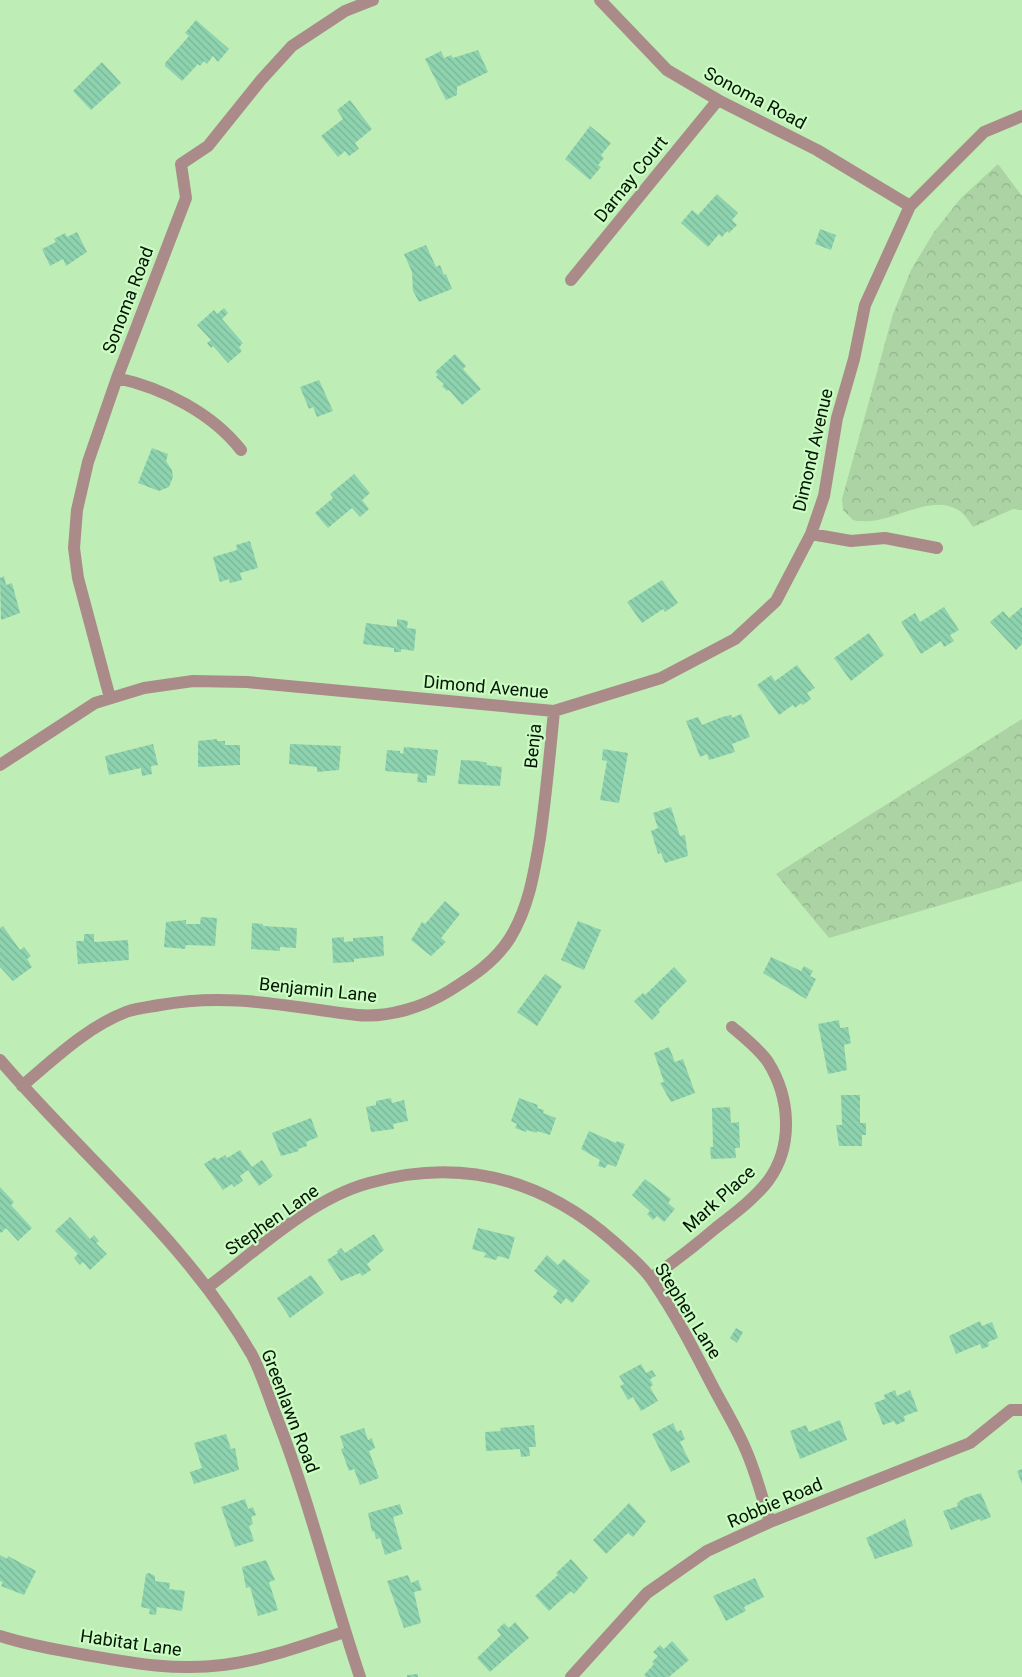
<svg xmlns="http://www.w3.org/2000/svg" width="1022" height="1677" font-family="Roboto,sans-serif">
<style>
.forest{fill:url(#forest-crowns)}
.building{fill:url(#building-back-hatch)}
.lines{fill:none;stroke-linecap:round;stroke-linejoin:round}
.minor{stroke:#aa8b89;stroke-width:12}
.labels{text-anchor:middle;stroke-width:4.5;stroke-linejoin:round;paint-order:stroke}
.street-label{font-size:18px;fill:#041403;stroke:#cbfcc3}
</style>
<defs>
<pattern id="forest-crowns" width="20" height="18" patternUnits="userSpaceOnUse" patternTransform="scale(1.25)"><rect width="20" height="18" fill="#abd3a4"/><path d="M2 6a3 3 0 1 1 6 0M12 15a3 3 0 1 1 6 0" fill="none" stroke="#92b48c"/></pattern>
<pattern id="building-back-hatch" width="6" height="6" patternUnits="userSpaceOnUse" patternTransform="scale(1.25)"><rect width="6" height="6" fill="#8ed3af"/><path d="M-1 5l2 2M0 0l6 6M5-1l2 2" fill="none" stroke="#79b495"/></pattern>
</defs>
<rect width="100%" height="100%" fill="#beeeb6"/>
<path class="forest" d="M998 164 1022 196V510L1013 509 973 527C970 523 966 516 961 512 930 489 889 529 853 520L843 510 842 499 893 314 911 270 934 232 960 199Z
M1022 719V881L829 938 776 874Z"/>
<path class="building" d="M196 20 229 49 218 62 213 56 207 64 204 61 200 66 198 64 182 81 165 66V63L189 36 185 33Z
M478 50 488 72 457 87V95L446 100 425 59 441 51 444 58 451 55 453 58Z
M102 62 121 83 91 110 73 91Z
M350 100 372 129 355 143 359 149 349 156 345 151 338 157 321 136 343 119 337 110Z
M590 126 611 143 601 155 604 158 598 165 601 167 590 180 565 159Z
M717 194 738 213 732 220 737 225 729 233 727 231 722 237 719 234 708 247 681 223 692 210 698 215Z
M820 229 836 235 831 250 815 244Z
M77 232 87 252 66 266 63 259 50 266 42 249 56 242 54 239 65 233 67 237Z
M426 245 436 267 440 265 444 275 446 274 452 289 419 302 413 291 412 272 404 254Z
M224 308 228 313 222 319 243 343 239 347 242 351 228 363 213 346 211 348 207 343 211 340 197 325 214 310 217 314Z
M455 354 466 366 463 369 481 389 462 405 449 390 447 391 442 386 444 384 436 377 438 375 435 372Z
M319 380 333 411 317 417 313 407 309 409 300 387Z
M152 448 168 454 166 461 172 470 173 477 169 487 159 491 138 483Z
M354 474 370 493 362 500 369 509 360 517 352 508 328 528 315 513 333 498 330 494Z
M250 541 258 568 240 573 242 580 230 583 229 579 220 582 213 557 237 550 236 545Z
M4 576 6 585 12 583 20 613 1 620 0 578Z
M662 580 678 603 665 612 663 609 642 623 627 602Z
M944 607 959 630 950 635 954 641 944 647 941 641 921 654 901 622 915 613 920 622Z
M1022 607V644L1016 650 990 622 1003 611 1009 618Z
M397 619 408 621 407 628 416 629 414 651 401 649V652H394V648L363 644 366 623 397 627Z
M869 633 884 655 851 681 834 658Z
M797 665 815 688 807 693 811 699 803 705 801 703 795 708 793 705 779 715 757 685 771 675 775 681Z
M741 714 750 737 732 744 735 752 709 760 707 754 700 757 686 721 698 717 702 725 722 717 731 715 732 718Z
M217 739V741H225V745H240V765L198 767V741Z
M153 744 158 765 151 766 152 774 142 776 141 768 109 775 105 756Z
M290 744 341 746 339 770 317 772V767L289 764Z
M404 747 438 750 435 776 427 775V783L417 782 418 774 385 771 387 750 400 751V753L403 754Z
M603 749 628 753 619 803 600 800 607 761 602 760Z
M461 760 479 761 487 763 486 765 502 767 500 786 458 784Z
M671 807 680 836 685 835 688 856 665 863 661 853 658 854 651 831 658 828 653 813Z
M445 901 460 914 441 938 446 942 431 956 411 940 422 922 425 924Z
M201 917 217 918 215 946 186 945 185 949 164 947 166 922 186 920V924H200Z
M578 921 601 930 584 970 561 960Z
M252 923 263 924V926L297 928 296 948 280 947V951L251 949Z
M3 926 20 950 24 947 31 956 27 959 32 967 13 981 0 967V928Z
M84 934H94V942L128 940 129 960 78 964 76 941H84Z
M383 936 384 956 354 959V962L333 963 332 938 344 937V942L353 941V938Z
M771 957 801 971 804 966 813 971 810 976 816 979 806 999 763 973Z
M674 967 687 981 658 1010 660 1012 652 1020 634 1001 643 993 645 995Z
M545 974 562 986 537 1026 517 1012Z
M839 1020 840 1028 848 1027 851 1043 844 1045 847 1070 828 1074 818 1024Z
M669 1047 675 1062 683 1059 695 1093 671 1102 660 1083 664 1082 654 1053Z
M841 1095H860V1123H866V1135H862V1146H839L836 1125H842Z
M391 1098 392 1103 404 1100 408 1121 393 1124 394 1129 371 1132 366 1107 376 1105V1101Z
M519 1098 538 1105 537 1108 544 1110 543 1113 556 1118 550 1135 537 1131V1133L527 1130 526 1132 515 1128 517 1124 511 1121Z
M730 1107 731 1123 739 1122 740 1148H735L736 1158 711 1159 710 1147H713L712 1108Z
M311 1118 318 1137 306 1142 307 1146 298 1149 299 1151 281 1156 272 1133Z
M589 1131 616 1143 617 1141 625 1144 616 1167 608 1164 605 1168 598 1166 600 1160 581 1149Z
M240 1150 252 1167 262 1160 273 1176 259 1186 248 1170 240 1176 243 1181 234 1187 232 1184 223 1190 204 1164 215 1157 217 1160 225 1155 227 1158Z
M645 1179 671 1199 668 1203 675 1209 664 1222 657 1216 653 1220 647 1214 650 1211 632 1195Z
M0 1187 14 1202 11 1205 32 1228 18 1241 6 1228 1 1233 0 1231Z
M70 1217 90 1239 94 1235 99 1241 96 1243 107 1254 90 1270 83 1262 80 1265 74 1258 78 1254 55 1231Z
M478 1228 515 1237 509 1259 498 1256 496 1260 484 1257 486 1253 472 1249Z
M374 1234 384 1250 367 1264 371 1270 362 1276 360 1273 341 1281 327 1260 338 1253 337 1251 341 1248 345 1253Z
M547 1255 558 1265 564 1259 590 1281 572 1303 566 1298 561 1304 553 1297 558 1291 534 1271Z
M311 1275 324 1293 290 1318 277 1298Z
M980 1321 982 1326 992 1322 998 1338 988 1342 989 1346 982 1349 980 1344 956 1354 949 1336Z
M736 1328 743 1332 737 1343 730 1338Z
M641 1364 646 1373 652 1370 656 1376 650 1379 653 1385 650 1387 658 1401 641 1411 633 1397 628 1400 620 1386 624 1384 619 1376Z
M895 1390 897 1396 910 1390 918 1411 904 1416 905 1421 896 1425 894 1421 883 1425 874 1403 885 1399 884 1395Z
M840 1420 847 1440 800 1459 790 1431 806 1425 809 1432Z
M673 1423 677 1432 681 1430 685 1439 680 1442 690 1462 671 1472 652 1434Z
M534 1425 536 1447H529L530 1456 521 1457 520 1449 486 1451 485 1432 501 1431 500 1428Z
M364 1428 368 1440 372 1438 375 1448 369 1451 379 1478 360 1485 354 1469 349 1471 341 1449 344 1448 340 1436Z
M226 1434 231 1449 235 1448 239 1470 194 1484 190 1472 202 1468 194 1443Z
M1022 1469V1484L1017 1471Z
M981 1493 991 1517 981 1521 980 1519 951 1530 943 1511 958 1506 957 1503 964 1498Z
M245 1499 248 1509 253 1507 256 1515 251 1517 253 1524 249 1526 254 1541 235 1547 221 1507Z
M629 1503 646 1521 633 1537 628 1533 606 1554 593 1540Z
M400 1504 403 1514 393 1517 402 1549 385 1555 380 1538 376 1539 374 1531 372 1532 368 1513Z
M905 1519 913 1546 875 1559 866 1538Z
M0 1555 7 1559 8 1556 36 1571 24 1595 1 1586 3 1582 0 1581Z
M571 1559 588 1578 574 1594 571 1591 549 1611 535 1596 558 1575 556 1573Z
M266 1560 275 1580 269 1582 278 1610 258 1616 250 1587 246 1588 242 1567Z
M149 1573 155 1576V1581L170 1583 169 1589 185 1591 182 1611 157 1607 156 1615 149 1614 150 1609 141 1607 146 1574Z
M408 1575 411 1583 418 1580 422 1590 414 1592 421 1623 404 1628 387 1581Z
M755 1578 764 1597 744 1607 746 1611 726 1621 713 1596Z
M515 1622 529 1638 490 1672 477 1658 501 1635 497 1630 504 1623 509 1628Z
M672 1641 689 1660 669 1677H646L644 1675 654 1664 652 1662 658 1656 653 1652 660 1645 664 1649Z
M418 1674V1677H407V1675Z"/>
<g class="lines">
<path class="minor" d="M600 0 667 70 718 100 817 150 910 206
M571 280 718 100
M117 378C163 388 212 413 241 450
M811 534 851 541 885 538 937 548
M110 698 78 578 74 548 77 510 88 462 117 378 186 198 181 164 208 146 261 80 292 46 345 11 373 0
M0 765 95 703 144 688 193 681 247 682 554 711 661 678 735 639 776 601 811 534 824 496 837 418 854 359 865 305 910 206 984 132 1022 116
M0 1060C84 1158 187 1242 252 1355 262 1374 269 1398 277 1418 310 1503 331 1591 360 1677
M22 1086C54 1059 87 1027 126 1012 137 1008 149 1007 160 1005 231 992 288 1007 357 1015 389 1018 423 1007 449 991 473 976 495 962 510 938 529 907 534 873 540 838 546 796 550 753 554 711
M651 1278C674 1262 696 1245 717 1227 735 1213 754 1199 768 1181 794 1146 790 1097 768 1062 759 1049 745 1038 732 1027
M208 1287C256 1251 310 1199 369 1183 461 1157 542 1179 613 1241 626 1253 642 1265 652 1280 675 1313 694 1350 712 1385 723 1406 736 1427 745 1448 756 1472 762 1498 770 1522
M0 1636C28 1645 57 1650 86 1655 132 1663 176 1671 223 1665 264 1660 305 1645 344 1632
M571 1677 647 1593 707 1551 770 1522 970 1443 1011 1410H1022"/>
</g>
<g class="labels">
<g class="street-label">
<text transform="translate(755 98) rotate(28)" y="6">Sonoma Road</text>
<text transform="translate(631 179) rotate(-51)" y="6">Darnay Court</text>
<text transform="translate(128 300) rotate(-69)" y="6">Sonoma Road</text>
<text transform="translate(813 450) rotate(-77)" y="6">Dimond Avenue</text>
<text transform="translate(486 687) rotate(5)" y="6">Dimond Avenue</text>
<text transform="translate(533 746) rotate(-84)" y="6">Benja</text>
<text transform="translate(318 990) rotate(6)" y="6">Benjamin Lane</text>
<text transform="translate(719 1199) rotate(-42)" y="6">Mark Place</text>
<text transform="translate(272 1220) rotate(-35)" y="6">Stephen Lane</text>
<text transform="translate(688 1311) rotate(58)" y="6">Stephen Lane</text>
<text transform="translate(290 1411) rotate(69)" y="6">Greenlawn Road</text>
<text transform="translate(775 1503) rotate(-23)" y="6">Robbie Road</text>
<text transform="translate(131 1643) rotate(8)" y="6">Habitat Lane</text>
</g>
</g>
</svg>
